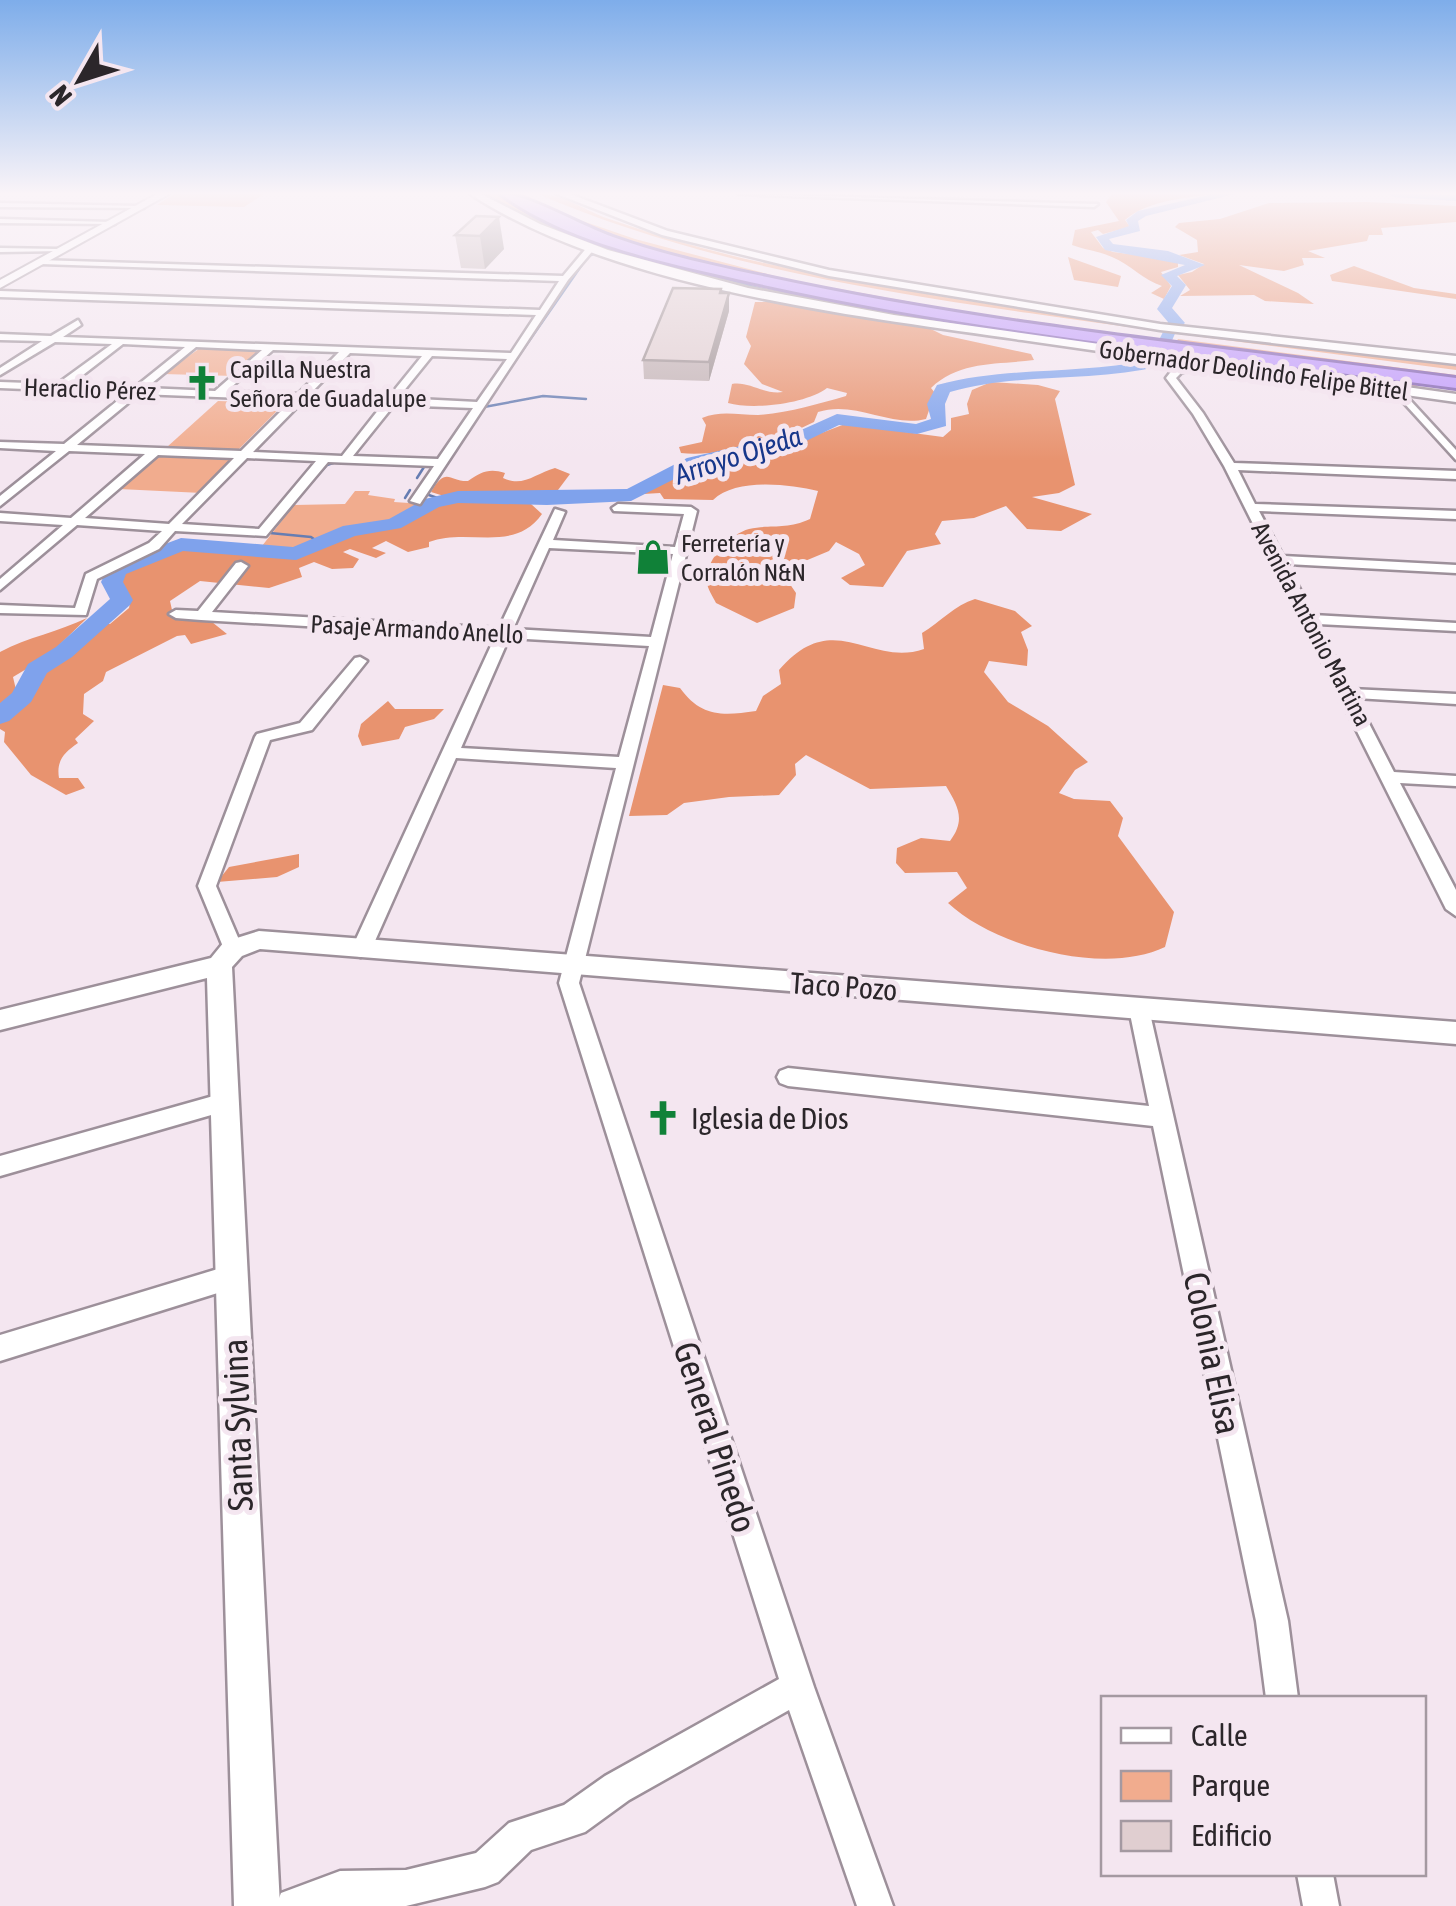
<svg xmlns="http://www.w3.org/2000/svg" width="1456" height="1906" font-family="'Asap Condensed',sans-serif">
<style>
.green{fill:#f1ac8e}
.forest{fill:#e8936f}
.lines{fill:none;stroke-linecap:round;stroke-linejoin:round}
.stream{stroke:#667db2;stroke-width:2.5}
.river{fill:#7fa2ec;fill-rule:evenodd}
.minor-casing{stroke:#9d909a;stroke-width:5}
.tertiary-casing{stroke:#9d909a;stroke-width:5}
.secondary-casing{stroke:#9d909a;stroke-width:4}
.trunk-casing{stroke:#8060b1;stroke-width:6}
.minor{fill:#fff;fill-rule:evenodd}
.tertiary{fill:#fff;fill-rule:evenodd}
.secondary{fill:#fff;fill-rule:evenodd}
.trunk{fill:#be98fb;fill-rule:evenodd}
.wall{fill:#c1b1b3}
.shaded-wall{fill:#9d9092}
.building{fill:#e0ced0;stroke:#9d9092;stroke-width:2.5}
.labels{text-anchor:middle;dominant-baseline:central;stroke-width:10;stroke-linejoin:round;paint-order:stroke}
.far-poi-label{font-size:25px;fill:#2b262a;stroke:#f4e6f0;text-anchor:start}
.far-street-label{font-size:25px;fill:#2b262a;stroke:#f4e6f0}
.far-water-label{font-size:28px;font-style:italic;fill:#17378b;stroke:#f4e6f0}
.street-label{font-size:30px;fill:#2b262a;stroke:#f4e6f0}
.poi-label{font-size:30px;fill:#2b262a;stroke:#f4e6f0;text-anchor:start}
.near-street-label{font-size:35px;fill:#2b262a;stroke:#f4e6f0}
</style>
<rect width="100%" height="100%" fill="#f4e6f0"/>
<g class="green">
<path d="M174,194H264L244,207L157,205Z"/>
<path d="M483,194H499L563,225L757,282L1411,382L1418,386L1410,389C1279,371 1149,352 1018,334C839,308 643,284 483,194Z"/>
<path d="M511,194H523L571,217L635,239L790,280L955,310L1176,342L1178,339L1456,375V379C1223,348 985,330 756,276C673,256 586,236 511,194Z"/>
<path d="M538,194C563,194 586,211 609,219C669,240 731,257 793,269C1012,314 1234,338 1456,363V370C1313,351 1171,334 1029,313C861,289 695,261 538,194Z"/>
<path d="M203,346L265,350L235,376L163,374Z"/>
<path d="M218,401L285,403L238,450L167,447Z"/>
<path d="M162,454L233,457L236,459L202,493L119,489L155,457Z"/>
<path d="M355,491H370L368,495L395,499L394,502L424,504L409,514L386,523L347,529L295,552L262,546L294,505L345,504Z"/>
</g>
<g class="forest">
<path d="M1112,194H1222C1194,196 1147,200 1125,220L1130,227L1103,234L1098,230L1091,232L1103,248L1113,252L1178,260V267L1161,272L1171,286L1164,299L1151,293L1162,286C1143,280 1131,265 1112,257C1099,251 1085,250 1072,245L1075,230L1119,221L1106,202Z"/>
<path d="M1367,202L1456,206V222L1381,228L1383,235H1369L1367,241L1308,251L1325,258H1302L1304,265L1284,271L1239,265L1298,293L1314,304L1265,301L1254,295L1180,296L1190,290L1178,275L1192,272L1204,264L1179,255L1198,252L1197,240L1175,227L1179,223L1220,219L1269,203Z"/>
<path d="M1068,257L1121,276L1118,287L1074,280Z"/>
<path d="M1354,266L1414,288L1456,294V299L1332,281L1330,275Z"/>
<path d="M755,302H787L931,329L943,335L1031,354L1034,360C998,365 960,360 931,388L935,393L926,419C891,428 855,400 818,412L814,422C781,439 717,458 681,453L679,447L702,442L706,425L702,418C721,410 738,415 758,415C788,413 818,404 846,396L847,393L827,388C806,404 753,410 728,403L732,384C749,381 764,395 783,392L762,384L744,364L751,346L746,337Z"/>
<path d="M991,382L1038,385L1060,391L1055,399L1075,485L1059,493L1032,497L1092,514L1061,531L1027,529L1006,506L974,518L942,521L935,534L941,544L907,551L883,587L850,585L841,578L865,565L859,554L836,542L829,551L781,571L796,593L794,608L757,623L716,603C713,597 707,588 707,582C704,561 730,534 749,529C772,524 786,530 810,519L818,491C788,484 736,478 713,500L664,499L660,493L643,494L704,463L769,453L845,424L943,437L951,430V418L969,414L967,404L972,390Z"/>
<path d="M555,468L570,474L558,490L444,496L431,492C446,465 450,482 468,481C481,472 489,468 505,473L503,478C523,488 536,473 555,468Z"/>
<path d="M463,501L531,504L542,514C514,554 467,527 429,542V547L408,552L386,541L372,548L386,553L376,558L350,549L343,552L359,559L353,568L332,569L314,562L299,568L302,577L269,588L200,581L170,601L174,619L212,622L227,634L191,644L185,635L177,636L106,672L103,681L84,694L83,714L94,721L75,739L78,743C65,752 56,760 59,778H78L85,788L66,795L31,775L4,742L5,732L0,729V721L28,702L41,671L98,623L110,624L129,608L131,598L117,579L123,572L179,546L300,555L342,535L416,519L441,503Z"/>
<path d="M975,599L1015,611L1032,626L1021,632L1028,650L1027,666L989,661L984,672L1008,702L1048,726L1088,762L1075,770L1059,793L1074,799L1110,801L1123,818L1118,836L1174,912L1165,947C1105,976 995,947 948,903L967,888L957,872L905,873L896,863L897,848L921,838L950,841C966,820 958,806 946,786L870,789L806,755L795,764L796,775L779,795L729,797L684,803L667,815L629,816L663,685L680,688C701,717 722,716 756,711L763,696L781,684L779,670C834,606 870,668 924,649L922,633C940,622 955,605 975,599Z"/>
<path d="M87,618L48,656L13,677L17,694L0,704V652C28,637 58,632 87,618Z"/>
<path d="M388,701L395,709H444L434,719L405,727L399,739L362,746L358,736L361,724Z"/>
<path d="M299,854V867L277,877L217,882L229,867Z"/>
</g>
<g class="lines">
<g class="stream">
<path d="M611,250L766,290L990,329"/>
<path d="M1135,349L1158,352"/>
<path d="M504,377L588,256L599,252"/>
<path d="M484,407L543,396L586,399"/>
<path d="M417,465L424,467L417,478"/>
<path d="M311,483L327,465L339,461"/>
<path d="M428,490L426,494L443,500"/>
<path d="M405,498L410,490"/>
<path d="M409,501L430,504"/>
<path d="M293,505L270,533L311,537L321,544"/>
</g>
<g class="river">
<path d="M1213,194H1235L1146,216L1138,221L1140,231L1109,239L1113,244L1168,251L1205,265L1177,276L1186,285L1172,308L1185,323L1177,329L1161,366C1091,383 1019,372 950,392L945,404L946,426L917,434L839,425L802,443L700,466L631,501L547,505L458,503L439,507L401,528L355,536L296,560L183,551L126,574L123,582L133,600L130,605L72,657L47,673L31,702L9,721L0,724V703L12,693L28,664L56,647L110,599L101,582L109,565L181,538L293,547L343,526L389,519L425,499L458,491L627,489L687,458L790,435L837,414L916,424L931,419L927,404L937,385C1007,366 1078,375 1149,360L1168,322L1157,309L1172,286L1161,275L1185,265L1105,250L1096,237L1129,226L1126,220L1138,211Z"/>
<path d="M1388,194L1456,195V201L1393,197Z"/>
</g>
<defs>
<g id="minor">
<path d="M0,203L140,206L144,208L0,207Z"/>
<path d="M0,219L111,222L115,224L0,223Z"/>
<path d="M589,245L596,247L568,280L420,504L410,501L434,466L328,462L266,536L175,531L159,549L97,579L86,615L0,613V605L75,608L86,574L149,543L162,531L77,525L0,590V579L63,525L0,521V513L71,518L145,454L69,451L0,506V496L56,451L0,448V442L64,444L127,393L0,388V382L57,384L112,344L55,342L0,375V368L42,341L0,340V334L51,336L78,320L81,325L63,337L511,353L536,315L0,297V291L540,310L559,281L41,264L38,260L563,276ZM123,344L185,347L134,388L70,385ZM196,347L262,350L215,391L146,388ZM273,350L339,352L298,394L227,391ZM350,353L422,356L388,398L309,395ZM432,356L507,359L477,402L398,398ZM139,394L292,400L241,451L77,445ZM303,401L383,404L342,456L253,452ZM394,405L473,408L438,459L353,456ZM158,455L234,458L169,524L85,518ZM247,458L316,461L259,529L182,524Z"/>
<path d="M0,248L58,249L62,251L0,252Z"/>
<path d="M1201,359L1204,364L1181,373L1176,378L1203,413L1234,463L1456,471V479L1238,470L1255,504L1456,511V519L1259,511L1283,556L1456,565V573L1287,564L1313,615L1456,623V631L1318,624L1351,689L1456,694V704L1356,698L1394,772L1456,776V786L1400,783L1456,890V916L1446,909L1224,466L1193,414L1166,378L1173,369Z"/>
<path d="M1398,387L1456,450V460L1394,392Z"/>
<path d="M618,504L691,507L697,511L579,983L814,1687L893,1906H857L789,1710L629,1800L585,1832L531,1850L498,1882L485,1887L406,1906H276L281,1893L340,1871L406,1870L476,1853L509,1823L564,1805L605,1776L779,1679L559,983L616,768L456,758L371,950L361,957L354,955L351,950L495,637L201,620L176,618L169,614L176,610L198,611L236,563L241,562L248,566L212,612L499,628L555,509L565,512L553,540L675,547L684,514L614,511L612,508ZM549,548L673,554L651,637L513,629ZM509,638L649,646L619,757L461,748Z"/>
<path d="M360,657L367,661L312,730L270,740L216,886L243,949L233,956L226,954L198,886L255,737L257,734L300,723L355,658Z"/>
<path d="M1139,1001L1146,1003L1149,1009L1288,1621L1298,1698H1266L1256,1621L1153,1126L788,1086L780,1083L777,1077L780,1071L788,1068L1149,1106L1129,1009L1132,1003Z"/>
<path d="M224,1093L232,1095L235,1102L232,1109L0,1176V1156Z"/>
<path d="M231,1265L240,1268L244,1277L240,1286L0,1361V1335Z"/>
<path d="M1297,1874H1333L1339,1906H1303Z"/>
</g>
<g id="tertiary">
<path d="M470,194H481L540,224L608,250L748,288L894,315L1456,394V402C1311,382 1167,361 1022,340C854,316 613,288 470,194Z"/>
<path d="M557,194H570L668,231L829,270L1160,324L1456,356V364L1160,330L829,276L662,235Z"/>
<path d="M738,194L1098,204L1094,207Z"/>
<path d="M259,931L1456,1022V1044L260,949L242,956L232,967L280,1906H234L207,978L0,1030V1010L211,958L224,942Z"/>
</g>
<path id="secondary" d="M157,194H169L0,288V280Z"/>
<path id="trunk" d="M501,194C528,194 583,227 613,237C663,255 715,266 767,277C994,326 1226,348 1456,378V388C1220,356 983,334 750,282C671,264 566,243 501,194Z"/>
</defs>
<use href="#minor" class="minor-casing"/>
<use href="#tertiary" class="tertiary-casing"/>
<use href="#secondary" class="secondary-casing"/>
<use href="#trunk" class="trunk-casing"/>
<use href="#minor" class="minor"/>
<use href="#tertiary" class="tertiary"/>
<use href="#secondary" class="secondary"/>
<use href="#trunk" class="trunk"/>
</g>
<g class="wall">
<path d="M476,216L504,249L485,269L461,268L455,235Z"/>
<path d="M721,289V293L729,311L709,381L644,379L643,360Z"/>
</g>
<g class="shaded-wall">
<path d="M499,217L504,249L485,269L480,236Z"/>
<path d="M729,293V311L709,381V362Z"/>
</g>
<g class="building">
<path d="M476,216L499,217L480,236L455,235Z"/>
<path d="M673,288L721,289L720,293H729L709,362L643,360Z"/>
</g>
<linearGradient id="sky" x2="0" y2="1"><stop stop-color="#7eadea"/><stop offset="0.42" stop-color="#faf4f8"/><stop offset="1" stop-color="#faf4f8" stop-opacity="0"/></linearGradient>
<rect width="1456" height="461" fill="url(#sky)"/>
<defs>
<symbol id="church-bare" viewBox="-9 -9 18 18"><path d="M-1.2-6h2.4v3.5h3.3v2.4h-3.3V6h-2.4V-.1h-3.3v-2.4h3.3Z" fill="#108138" stroke="#f4e6f0" stroke-width="2.5" paint-order="stroke"/></symbol>
<symbol id="shop-bare" viewBox="-9 -9 18 18"><path d="M-5-2.5h2.3a2.7 3.5 0 0 1 5.4 0H5L5.5 6h-11ZM-1.5-2.5h3a1.5 2.3 0 0 0-3 0Z" fill="#108138" stroke="#f4e6f0" stroke-width="2.5" paint-order="stroke"/></symbol>
</defs>
<g fill-rule="evenodd">
<use href="#church-bare" x="177" y="358" width="50" height="50"/>
<use href="#shop-bare" x="628" y="532" width="50" height="50"/>
<use href="#church-bare" x="638" y="1093" width="50" height="50"/>
</g>
<g class="labels">
<g class="far-poi-label">
<text x="230" y="369">Capilla Nuestra<tspan x="230" dy="29">Señora de Guadalupe</tspan></text>
<text x="681" y="543">Ferretería y<tspan x="681" dy="29">Corralón N&amp;N</tspan></text>
</g>
<g class="far-street-label">
<text transform="translate(1254 370) rotate(8)">Gobernador Deolindo Felipe Bittel</text>
<text transform="translate(90 389) rotate(2)">Heraclio Pérez</text>
<text transform="translate(1312 624) rotate(62)">Avenida Antonio Martina</text>
<text transform="translate(417 629) rotate(3)">Pasaje Armando Anello</text>
</g>
<g class="far-water-label">
<text transform="translate(738 455) rotate(-18)">Arroyo Ojeda</text>
</g>
<g class="street-label">
<text transform="translate(844 986) rotate(4)">Taco Pozo</text>
</g>
<g class="poi-label">
<text x="691" y="1118">Iglesia de Dios</text>
</g>
<g class="near-street-label">
<text transform="translate(1213 1353) rotate(78)">Colonia Elisa</text>
<text transform="translate(237 1425) rotate(-92)">Santa Sylvina</text>
<text transform="translate(716 1437) rotate(72)">General Pinedo</text>
</g>
</g>
<rect x="1101" y="1696" width="325" height="180" fill="#f4e6f0" stroke="#a499a1" stroke-width="2.5"/>
<rect x="1121" y="1728" width="50" height="15" fill="#ffffff" stroke="#a499a1" stroke-width="2.5"/>
<text x="1191" y="1746" font-size="30" fill="#2b262a">Calle</text>
<rect x="1121" y="1771" width="50" height="30" fill="#f1ac8e" stroke="#a499a1" stroke-width="2.5"/>
<text x="1191" y="1796" font-size="30" fill="#2b262a">Parque</text>
<rect x="1121" y="1821" width="50" height="30" fill="#e0ced0" stroke="#a499a1" stroke-width="2.5"/>
<text x="1191" y="1846" font-size="30" fill="#2b262a">Edificio</text>
<g transform="translate(80 80) rotate(231)" stroke="#f4e6f0" stroke-width="8" paint-order="stroke">
<path d="M0-8L18 38L0 25L-18 38Z" fill="#2b262a"/>
<text y="-15" font-size="28" font-weight="bold" text-anchor="middle" fill="#2b262a">N</text>
</g>
</svg>
